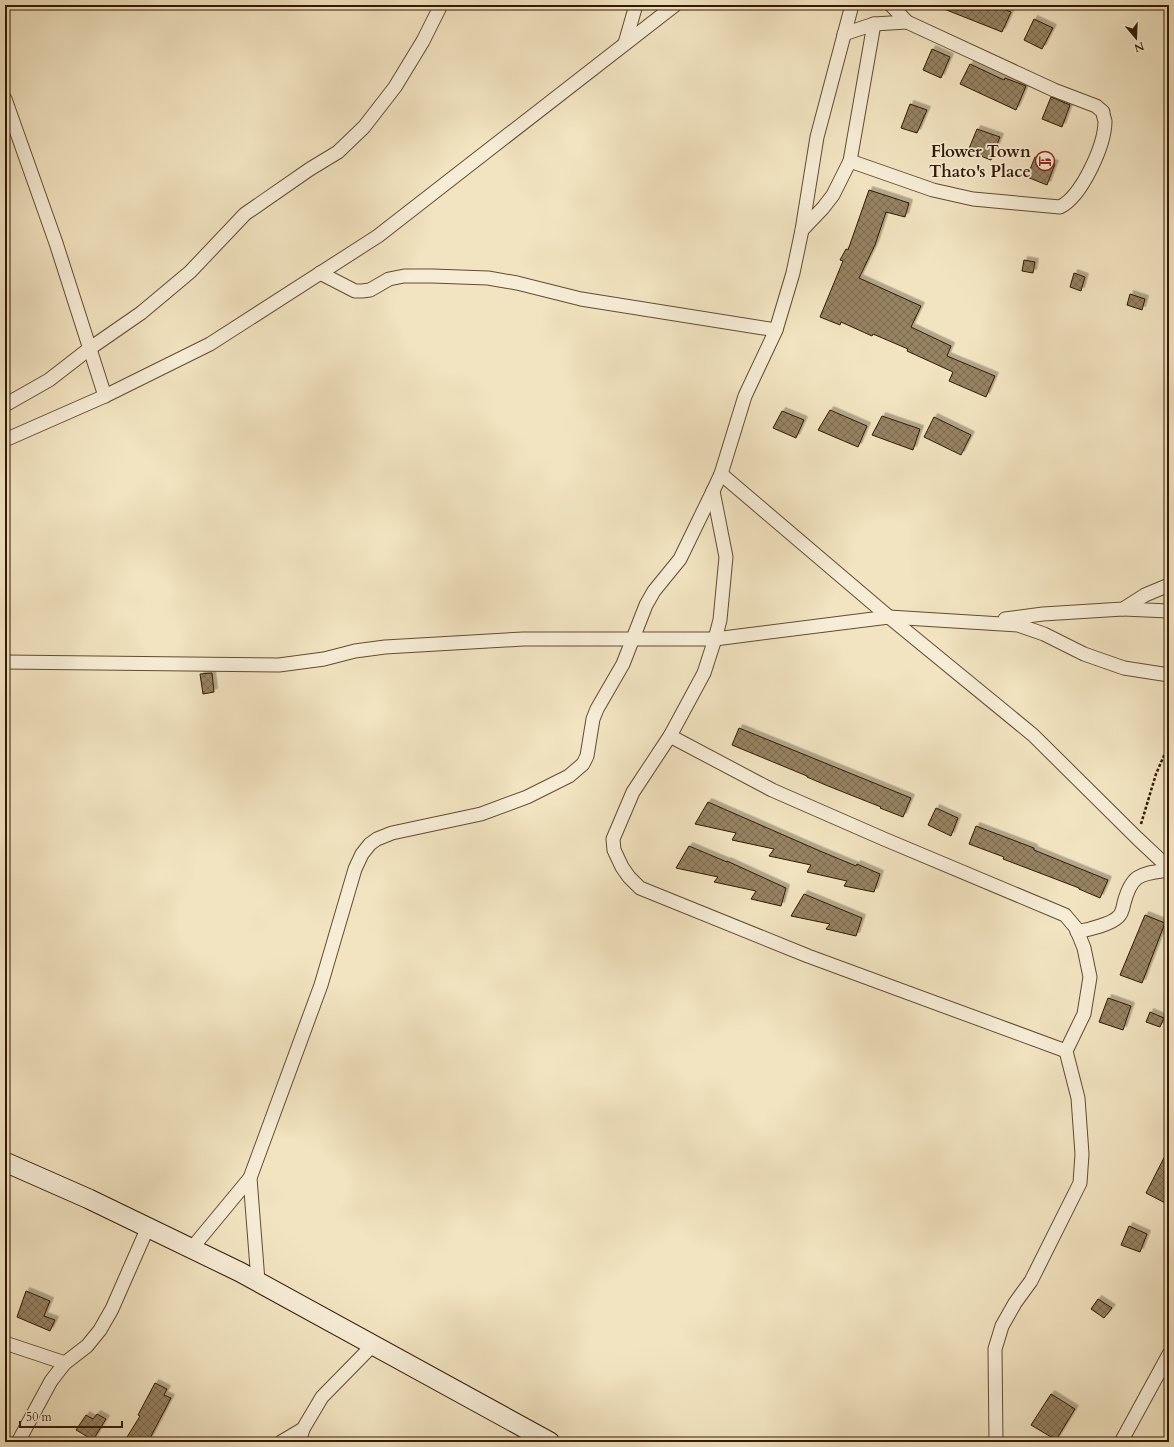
<svg xmlns="http://www.w3.org/2000/svg" width="1174" height="1447" font-family="Cardo,serif">
<style>
.building{fill:url(#building-cross-hatch);stroke:#321900;filter:url(#shadow)}
.lines{fill:none;stroke-linecap:round;stroke-linejoin:round}
.street-casing{stroke:#624c30;stroke-width:15}
.secondary-casing{stroke:#321900;stroke-width:21}
.path{stroke:#321900;stroke-width:2.5;stroke-dasharray:3 2;stroke-linecap:butt}
.street{stroke:#f7edd7;stroke-width:13}
.secondary{stroke:#f7edd7;stroke-width:19}
.labels{text-anchor:middle;dominant-baseline:central;stroke-width:3.5;stroke-linejoin:round;paint-order:stroke}
.poi-label{font-size:17px;font-weight:bold;fill:#321900;stroke:#f7edd7;text-anchor:end}
</style>
<defs>
<pattern id="building-cross-hatch" width="8" height="8" patternUnits="userSpaceOnUse"><rect width="8" height="8" fill="#968364"/><path d="M0 0l8 8M0 8l8-8" fill="none" stroke="#7b6a50"/></pattern>
<filter id="shadow"><feDropShadow dx="3.5" dy="-3.5" stdDeviation="0" flood-color="#0004"/></filter>
</defs>
<rect width="100%" height="100%" fill="#f2e4c1"/>
<filter id="stains"><feTurbulence type="fractalNoise" baseFrequency=".005" numOctaves="4"/><feColorMatrix values="0 0 0 0 .2 0 0 0 0 .09 0 0 0 0 .02 0 0 0 .5 -.17"/></filter>
<radialGradient id="worn" r=".72"><stop offset=".6" stop-color="#630" stop-opacity="0"/><stop offset="1" stop-color="#630" stop-opacity=".3"/></radialGradient>
<g class="building">
<path d="M934,5H993L1011,12L1002,32Z"/>
<path d="M1034,19L1053,28L1042,49L1024,40Z"/>
<path d="M932,49L950,57L941,78L923,70Z"/>
<path d="M970,64L1004,80L1005,78L1026,86L1016,110L960,84Z"/>
<path d="M1051,97L1070,105L1062,127L1042,119Z"/>
<path d="M910,104L927,110L917,133L901,128Z"/>
<path d="M977,129L1000,137L991,160L968,151Z"/>
<path d="M1035,157L1055,164L1047,185L1027,177Z"/>
<path d="M869,190L909,203L905,217L886,212L875,245L859,278L921,306L911,327L951,346L947,356L995,376L986,397L949,381L953,372L907,351L908,349L873,334L872,336L841,322L840,325L820,317L843,261L840,260L846,249L848,250Z"/>
<path d="M1024,260L1035,262L1033,273L1022,271Z"/>
<path d="M1074,273L1085,277L1081,291L1070,287Z"/>
<path d="M1130,294L1145,299L1142,310L1127,305Z"/>
<path d="M830,410L867,426L858,447L818,430Z"/>
<path d="M782,411L804,420L796,438L773,428Z"/>
<path d="M882,416L920,429L913,450L872,435Z"/>
<path d="M934,417L971,435L961,455L924,437Z"/>
<path d="M212,673L214,692L203,694L200,674Z"/>
<path d="M739,728L911,798L903,817L880,808L881,807L828,786L807,777V776L732,745Z"/>
<path d="M708,802L820,851L856,866L857,864L880,874L874,892L844,886L847,881L807,872L811,865L769,856L774,849L732,840L736,833L695,824Z"/>
<path d="M936,808L958,818L951,836L928,825Z"/>
<path d="M976,826L1034,848V850L1108,880L1100,898L1079,889V888L1003,859L1004,857L969,844Z"/>
<path d="M689,846L727,862V861L786,888L781,906L751,899L756,891L714,882L718,877L676,868Z"/>
<path d="M804,894L862,918L856,936L826,929L830,924L791,916Z"/>
<path d="M1145,915L1165,923L1142,983L1120,975Z"/>
<path d="M1108,998L1131,1006L1123,1030L1099,1022Z"/>
<path d="M1150,1012L1164,1018L1160,1027L1146,1022Z"/>
<path d="M1169,1148V1205L1146,1193Z"/>
<path d="M1129,1226L1147,1234L1140,1252L1121,1245Z"/>
<path d="M26,1291L50,1301L44,1316L55,1320L50,1331L17,1317Z"/>
<path d="M1098,1299L1112,1308L1104,1318L1091,1309Z"/>
<path d="M155,1383L167,1389L164,1395L171,1398L148,1442H124L140,1416L138,1415Z"/>
<path d="M1051,1394L1075,1409L1056,1440L1031,1425Z"/>
<path d="M97,1414L106,1419L93,1440L76,1430L86,1415L93,1419Z"/>
</g>
<g class="lines">
<defs>
<g id="street">
<path d="M844,34L874,24L907,22"/>
<path d="M625,43L636,5"/>
<path d="M5,99L56,243L105,396"/>
<path d="M850,161L933,190L973,199L1060,207C1082,196 1105,145 1105,121C1104,118 1103,115 1103,112L1096,106L1054,90L907,22L891,5"/>
<path d="M802,230L823,208L833,195L850,161L874,24"/>
<path d="M320,273L355,291H362L370,290L389,279L404,276H432L488,278L517,283L581,299L776,330"/>
<path d="M5,405L49,380L89,349L141,313L190,272L245,214L310,169L338,152L364,127L395,87L423,41L441,5"/>
<path d="M5,440L105,396L210,344L378,236L675,5"/>
<path d="M721,474L889,617L1033,735L1137,838L1169,868"/>
<path d="M713,491L726,557L720,620L715,639L704,673L670,736L633,792L613,839L614,850L622,867L629,877L640,888L808,956L1066,1051"/>
<path d="M1123,609L1169,611"/>
<path d="M1005,619L1043,614L1123,609L1145,595L1169,585"/>
<path d="M5,662L279,665L324,659L355,651L385,647L523,639H715L889,617L1018,625L1044,634L1084,654L1124,668L1169,675"/>
<path d="M670,736L772,790L884,839L1065,915L1076,928L1084,948L1090,977L1084,1014L1066,1051L1078,1098L1082,1154L1080,1183L1031,1281L1015,1303L1002,1326L995,1349L996,1442"/>
<path d="M1077,932C1089,929 1110,925 1118,917C1122,914 1123,908 1124,903C1132,873 1141,874 1169,870"/>
<path d="M192,1248L250,1178"/>
<path d="M258,1281L250,1178L321,985L355,869L362,854L370,844L377,839L392,833L481,814L527,797L569,776L583,764L587,756L593,719L597,709L623,664L646,605L654,591L680,559L713,491L721,474L745,396L776,330L793,273L802,230L817,137L852,5"/>
<path d="M5,1343L65,1363"/>
<path d="M18,1442L51,1381L65,1363L87,1346L100,1330L112,1309L148,1227"/>
<path d="M281,1442L303,1429"/>
<path d="M299,1442L303,1429L322,1397L373,1345"/>
<path d="M1121,1442L1169,1354"/>
</g>
<path id="secondary" d="M5,1162L89,1199L240,1272L550,1442"/>
</defs>
<use href="#street" class="street-casing"/>
<use href="#secondary" class="secondary-casing"/>
<path class="path" d="M1141,824L1156,774L1169,744"/>
<use href="#street" class="street"/>
<use href="#secondary" class="secondary"/>
</g>
<defs>
<symbol id="hotel-ring" viewBox="-11 -11 22 22"><circle r="9.5" fill="#f7edd7" stroke="#8f2418" stroke-width="1.5"/><path d="M-6-4.5h1.5V1H6V5H4.5V3h-9V5H-6ZM-4 0a1.8 1.8 0 1 1 3.6 0ZM.5 0V-2.5h3Q6-2.5 6 0Z" fill="#8f2418"/></symbol>
</defs>
<g fill-rule="evenodd">
<use href="#hotel-ring" x="1034" y="150" width="22" height="22"/>
</g>
<g class="labels">
<g class="poi-label">
<text x="1031" y="151">Flower Town<tspan x="1031" dy="20">Thato's Place</tspan></text>
</g>
</g>
<rect width="1174" height="1447" fill="none" stroke="#f2e4c1" stroke-width="20"/>
<rect x="6" y="6" width="1162" height="1435" fill="none" stroke="#321900" stroke-width="2"/>
<rect x="10" y="10" width="1154" height="1427" fill="none" stroke="#321900"/>
<g transform="translate(1136 38) rotate(161)" stroke="#f7edd7" stroke-width="3" paint-order="stroke">
<path d="M0-3L7 15L0 10L-7 15Z" fill="#321900"/>
<text y="-6" font-size="11" font-weight="bold" text-anchor="middle" fill="#321900">N</text>
</g>
<path d="M20 1421v6h102v-6" fill="none" stroke="#321900" stroke-width="2"/>
<text x="26" y="1421" font-size="12" fill="#321900" stroke="#f7edd7" stroke-width="3" paint-order="stroke">50 m</text>
<rect width="100%" height="100%" filter="url(#stains)"/>
<rect width="100%" height="100%" fill="url(#worn)"/>
</svg>
